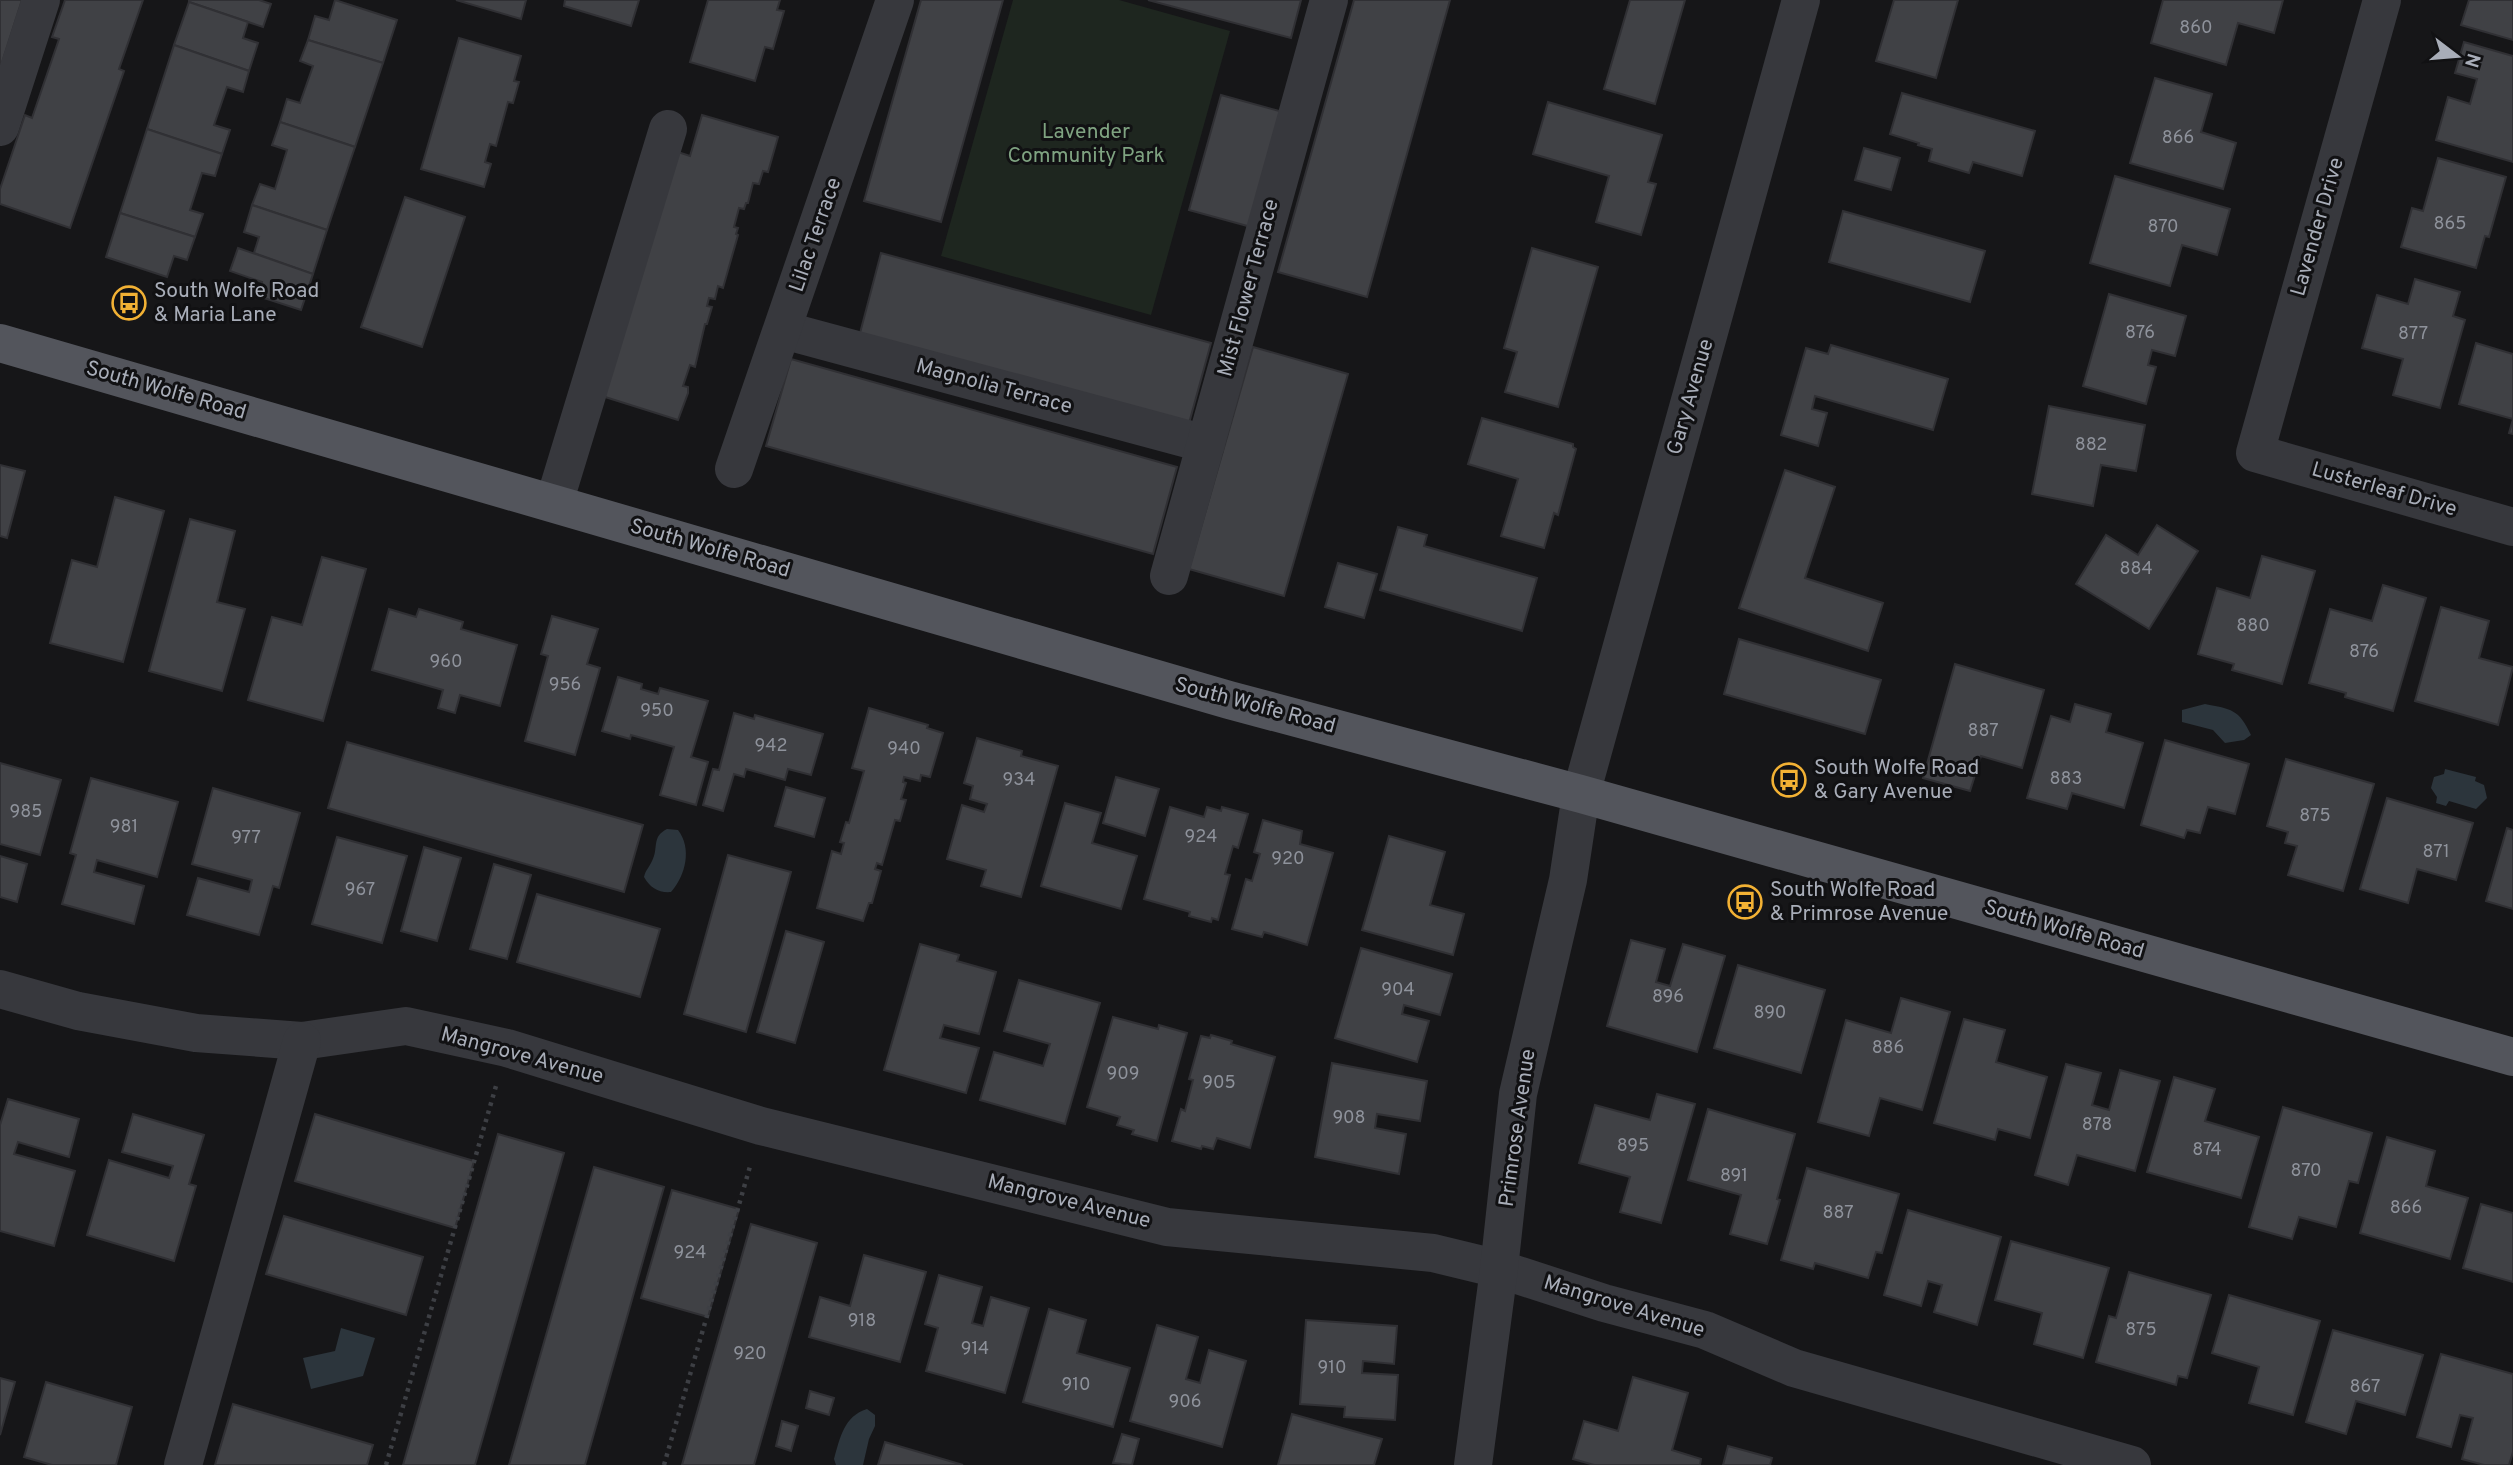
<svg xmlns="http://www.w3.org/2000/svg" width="2513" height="1465" font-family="Overpass,sans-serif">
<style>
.green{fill:#1e261f}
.water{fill:#2c353c}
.building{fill:#404145;stroke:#303034;stroke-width:2}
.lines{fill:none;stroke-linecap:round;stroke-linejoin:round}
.path{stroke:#3d3f44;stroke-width:4.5;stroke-dasharray:3.5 5;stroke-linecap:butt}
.minor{stroke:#37383d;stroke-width:38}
.major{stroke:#53555c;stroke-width:38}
.labels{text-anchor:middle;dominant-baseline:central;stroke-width:6;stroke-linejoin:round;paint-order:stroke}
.number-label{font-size:18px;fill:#8e929b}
.park-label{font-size:21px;fill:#7fa381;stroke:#111113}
.street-label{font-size:21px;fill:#a8adb8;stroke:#111113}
.poi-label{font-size:21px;fill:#a8adb8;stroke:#111113;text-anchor:start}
</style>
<rect width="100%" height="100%" fill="#161618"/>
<path class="green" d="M1013,0H1119L1230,31L1151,315L941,256Z"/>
<g class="water">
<path d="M2205,704C2231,709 2239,709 2251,735L2244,740L2225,743L2213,730L2182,722V710Z"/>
<path d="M2445,769L2476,777L2475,781L2484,785L2487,798L2476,809L2449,801L2446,806L2436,803L2437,797L2431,788L2434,777L2444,774Z"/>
<path d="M667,829L678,830C692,848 686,875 671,892C659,893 650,888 644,877C646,869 649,868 652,861C659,848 651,837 667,829Z"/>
<path d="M341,1328L375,1338L363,1376L311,1389L303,1358L335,1351Z"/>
<path d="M867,1409L875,1415V1426L869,1439L863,1465H836L834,1459C840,1438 844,1416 867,1409Z"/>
</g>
<g class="building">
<path d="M0,0H22L0,69Z"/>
<path d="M65,0H143L119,69L124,71L70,228L0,204V189L25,115L32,118L59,39L52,37Z"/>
<path d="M189,0H259L271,4L263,27L189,2Z"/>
<path d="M335,0L397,20L383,63L308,40L315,16L329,20Z"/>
<path d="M456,0H526L521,19Z"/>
<path d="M565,0H639L631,26L564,6Z"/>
<path d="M708,0H780L777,10L784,11L773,49L765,47L755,81L690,62Z"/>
<path d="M921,0H1003L941,222L864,201Z"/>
<path d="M1148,0H1301L1291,38Z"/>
<path d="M1354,0H1450L1367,297L1278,272Z"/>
<path d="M1630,0H1685L1655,104L1604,89Z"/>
<path d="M1894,0H1958L1936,78L1876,61Z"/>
<path d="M2163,0H2283L2274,33L2238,23L2226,65L2151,43Z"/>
<path d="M2469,0H2513V40L2461,25Z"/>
<path d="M189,2L248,22L243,38L258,43L249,71L174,45Z"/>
<path d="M459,38L521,56L514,81L519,82L513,103L508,102L496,146L490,144L485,162L491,164L484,187L421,169Z"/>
<path d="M308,40L383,63L355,147L280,122L287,99L300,103L313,66L300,61Z"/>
<path d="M2464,42L2513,56V162L2436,140L2448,97L2470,104L2477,79L2455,73Z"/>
<path d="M174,45L249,71L243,92L227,87L214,125L230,130L222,154L147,129Z"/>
<path d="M2155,78L2212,94L2201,132L2236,143L2223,189L2130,163Z"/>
<path d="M1902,93L2035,131L2022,176L1973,162L1969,173L1929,161L1932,149L1918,145L1919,143L1890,134Z"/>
<path d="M1221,95L1283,112L1251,227L1189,210Z"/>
<path d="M1548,102L1662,135L1648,182L1656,184L1641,235L1596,222L1609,176L1533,154Z"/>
<path d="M702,115L778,137L768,172L763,171L759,184L753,183L748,203H746L744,209L739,208L734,227L738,228L736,234L738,235L723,288L718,286L715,299L709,298L707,306L712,307L707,324H705L695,367L690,365L683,386L688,387V393L678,420L602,396L678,152L690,156Z"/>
<path d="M280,122L355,147L327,230L252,205L260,184L275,189L287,150L272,145Z"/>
<path d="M147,129L222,154L215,176L202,173L190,210L203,214L195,237L120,213Z"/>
<path d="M1864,148L1900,158L1891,190L1855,180Z"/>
<path d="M2438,158L2506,177L2489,237L2485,236L2476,268L2401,247L2412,208L2423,211Z"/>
<path d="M2115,176L2230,209L2217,255L2182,245L2170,286L2090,263Z"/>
<path d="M405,197L465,217L422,347L361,327Z"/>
<path d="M252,205L327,230L313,274L254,253L259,237L244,232Z"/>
<path d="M1843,211L1985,251L1970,302L1829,262Z"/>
<path d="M120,213L195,237L187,260L174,256L167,277L106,257Z"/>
<path d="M238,248L313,274L301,310L258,296L262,282L230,271Z"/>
<path d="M1532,248L1598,267L1558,407L1505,392L1517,352L1504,348Z"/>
<path d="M881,253L1211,343L1188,427L859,337Z"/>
<path d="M2415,279L2460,292L2453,316L2465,320L2440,408L2393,395L2403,359L2362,348L2377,295L2408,304Z"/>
<path d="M2109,294L2186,316L2175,356L2152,350L2148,365L2156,367L2146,404L2083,386Z"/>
<path d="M2476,343L2513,354V434L2509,433L2513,419L2459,404Z"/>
<path d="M1831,345L1948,379L1933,430L1815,396L1812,409L1827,413L1818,446L1781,435L1806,348L1828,354Z"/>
<path d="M1253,347L1348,374L1284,596L1189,569Z"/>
<path d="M791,359L1177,467L1153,554L766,446Z"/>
<path d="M2049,406L2145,425L2136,471L2101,465L2093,506L2032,494Z"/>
<path d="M1482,418L1573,444V447L1576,449L1558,515L1554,513L1544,548L1501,536L1518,479L1468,464Z"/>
<path d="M0,465L25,471L7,538L0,536Z"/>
<path d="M1785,470L1835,487L1805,578L1883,603L1868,651L1739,608Z"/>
<path d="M115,497L164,511L123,662L50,643L72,560L97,567Z"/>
<path d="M190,519L235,531L217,602L245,609L222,691L149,671Z"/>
<path d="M2157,525L2198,551L2149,629L2076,584L2106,535L2138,555Z"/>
<path d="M1398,527L1427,535L1424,546L1537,578L1522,631L1380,590Z"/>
<path d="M2262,556L2315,571L2282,684L2232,670L2234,664L2198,654L2217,588L2250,598Z"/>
<path d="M322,557L366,569L323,721L248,700L272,617L302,625Z"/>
<path d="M1338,563L1377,574L1364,618L1325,607Z"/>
<path d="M2383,585L2426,598L2393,711L2345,697L2346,693L2309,683L2330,609L2372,621Z"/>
<path d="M2441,607L2489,621L2479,658L2513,667L2498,725L2415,701Z"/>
<path d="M389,609L416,617L419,609L463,622L461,629L517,645L500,706L460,695L455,713L438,708L443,690L372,670Z"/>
<path d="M552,616L598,629L587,664L600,668L575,755L525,741L548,656L541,654Z"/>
<path d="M1739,639L1881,680L1865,734L1724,694Z"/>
<path d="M1955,664L2044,690L2022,768L1981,756L1970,791L1923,778Z"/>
<path d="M618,677L642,684L641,689L658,694L660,688L708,701L691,757L708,762L696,805L660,795L674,747L631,735L630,739L602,731Z"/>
<path d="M2075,704L2111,714L2106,732L2143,743L2124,808L2072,793L2067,809L2027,798L2051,716L2070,722Z"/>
<path d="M869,708L928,725L927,728L943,733L930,777L921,775L920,781L904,777L903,782L906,783L901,799L906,800L900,821L895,820L882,865L877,863L875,869L881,871L872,903H869L863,921L817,908L832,851L841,854L844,843L840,842L846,822L849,823L864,771L852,768Z"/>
<path d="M734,713L754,719L755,715L823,734L811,775L788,769L785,780L746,769L744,777L734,774L723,811L703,805L713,769L719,770Z"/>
<path d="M977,738L1022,751L1021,756L1058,766L1021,897L981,886L986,870L947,859L962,805L984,812L987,804L970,799L973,786L964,783Z"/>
<path d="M2165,740L2249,764L2235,814L2208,807L2200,833L2187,830L2184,838L2141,825Z"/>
<path d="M347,742L643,825L624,892L328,808Z"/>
<path d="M2286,759L2374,784L2343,891L2288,875L2297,846L2285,843L2288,832L2267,826Z"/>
<path d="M0,763L61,780L40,855L0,844Z"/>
<path d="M1116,777L1159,789L1145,836L1103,823Z"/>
<path d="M91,778L178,802L157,877L97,860L94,872L144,886L134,924L62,904L76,855L70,853Z"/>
<path d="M786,787L825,798L814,837L775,826Z"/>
<path d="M213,788L300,813L279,888L273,886L259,935L187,915L198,878L249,892L252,880L192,864Z"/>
<path d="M2387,798L2473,823L2456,880L2417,869L2408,903L2360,889Z"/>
<path d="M1065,803L1101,813L1092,843L1137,856L1121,909L1041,886Z"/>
<path d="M1170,807L1204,817L1207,807L1221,811L1222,807L1248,814L1238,848L1233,846L1225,874L1230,875L1218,920L1212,918L1211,922L1189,916L1190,912L1144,899Z"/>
<path d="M1263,820L1302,831L1300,844L1333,853L1307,945L1264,932L1262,937L1232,929L1246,879L1252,881L1260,854L1254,852Z"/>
<path d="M2507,828L2513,830V909L2486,901Z"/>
<path d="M1389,836L1445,852L1430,905L1464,914L1453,955L1362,930Z"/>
<path d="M337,837L407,856L382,943L312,924Z"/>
<path d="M424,847L461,858L437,941L401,931Z"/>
<path d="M728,855L791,872L746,1032L684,1014Z"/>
<path d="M0,856L27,864L17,902L0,897Z"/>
<path d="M494,864L531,875L507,959L470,949Z"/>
<path d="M537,894L660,929L640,997L517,962Z"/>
<path d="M786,931L824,942L795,1043L757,1032Z"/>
<path d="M1631,940L1665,949L1656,982L1670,986L1683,944L1725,956L1697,1052L1607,1026Z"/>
<path d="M920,944L959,955L957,961L996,972L979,1034L944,1025L940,1038L979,1048L966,1093L884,1070Z"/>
<path d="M1361,948L1452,974L1440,1015L1404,1005L1402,1014L1429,1021L1417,1062L1335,1038Z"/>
<path d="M1738,965L1825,990L1801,1073L1714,1048Z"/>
<path d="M1019,980L1100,1003L1065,1124L980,1100L994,1052L1043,1066L1050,1044L1004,1031Z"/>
<path d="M1901,998L1950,1012L1922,1110L1880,1098L1869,1136L1818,1122L1846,1020L1891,1033Z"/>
<path d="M1113,1017L1158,1029L1159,1025L1187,1033L1157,1141L1132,1134L1134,1130L1117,1125L1120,1117L1087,1107Z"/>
<path d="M1964,1019L2005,1030L1996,1062L2047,1077L2030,1138L1998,1129L1995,1140L1934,1123Z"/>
<path d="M1211,1035L1232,1041L1231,1044L1275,1057L1250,1148L1217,1138L1213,1149L1202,1146L1201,1149L1172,1141L1181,1109L1185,1111L1193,1080L1189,1079L1201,1036L1210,1038Z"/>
<path d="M1332,1063L1427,1081L1420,1121L1377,1114L1375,1128L1406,1134L1399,1174L1315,1157Z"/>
<path d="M2066,1064L2101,1073L2092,1105L2109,1110L2120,1070L2160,1081L2135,1171L2077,1155L2068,1185L2035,1175Z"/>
<path d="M2174,1077L2215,1089L2205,1121L2259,1137L2241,1198L2147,1172Z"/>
<path d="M1657,1094L1695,1104L1661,1223L1620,1212L1630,1177L1579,1163L1595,1105L1650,1120Z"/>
<path d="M8,1099L79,1119L69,1157L18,1142L14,1154L75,1171L54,1246L0,1231V1125Z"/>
<path d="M2283,1107L2372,1133L2358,1183L2349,1181L2336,1227L2299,1217L2292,1239L2249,1227Z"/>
<path d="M1708,1109L1795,1134L1777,1199L1780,1200L1767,1244L1730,1234L1741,1195L1688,1180Z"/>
<path d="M133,1114L204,1135L189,1184L196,1186L174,1261L87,1235L109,1160L169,1178L173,1166L122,1152Z"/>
<path d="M315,1114L474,1161L455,1228L295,1181Z"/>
<path d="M498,1134L564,1153L475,1465H403Z"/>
<path d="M2387,1137L2435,1151L2426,1186L2468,1198L2450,1259L2360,1233Z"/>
<path d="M594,1167L664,1187L585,1465H509Z"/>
<path d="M1807,1168L1899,1194L1882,1253L1876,1252L1868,1278L1815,1263L1813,1269L1781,1260Z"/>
<path d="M672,1190L739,1209L708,1317L641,1298Z"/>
<path d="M2481,1204L2513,1213V1282L2463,1268Z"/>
<path d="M1908,1210L2001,1237L1977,1325L1934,1312L1942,1285L1928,1281L1921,1306L1884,1295Z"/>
<path d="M284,1216L423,1257L406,1315L266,1274Z"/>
<path d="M751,1224L817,1243L754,1465H682Z"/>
<path d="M2011,1241L2109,1268L2083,1358L2034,1344L2042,1313L1995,1300Z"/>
<path d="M864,1255L926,1272L900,1362L809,1337L820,1297L850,1306Z"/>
<path d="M2129,1272L2211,1295L2187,1378L2178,1376L2176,1385L2096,1362L2109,1316L2116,1318Z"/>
<path d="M939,1275L982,1287L972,1323L983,1326L991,1297L1029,1308L1005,1393L926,1371L938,1328L925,1324Z"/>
<path d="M2229,1295L2320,1321L2293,1415L2249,1403L2259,1367L2212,1353Z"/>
<path d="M1049,1309L1086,1320L1077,1353L1130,1368L1113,1427L1023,1402Z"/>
<path d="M1306,1320L1397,1326L1394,1364L1363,1361L1362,1373L1398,1375L1395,1420L1344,1417L1345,1407L1300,1404Z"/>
<path d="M1157,1325L1198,1337L1186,1379L1200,1383L1209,1350L1246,1361L1222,1447L1130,1421Z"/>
<path d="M2333,1330L2423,1355L2405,1415L2356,1401L2346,1434L2306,1422Z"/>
<path d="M2441,1354L2513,1374V1452L2509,1465H2484L2462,1459L2473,1418L2460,1415L2451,1447L2417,1437Z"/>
<path d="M1633,1377L1688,1393L1672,1450L1701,1459L1700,1465H1594L1573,1459L1584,1421L1618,1431Z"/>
<path d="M0,1378L15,1382L0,1435Z"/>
<path d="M46,1382L132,1407L116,1465H52L24,1457Z"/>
<path d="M810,1391L834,1398L829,1415L806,1408Z"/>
<path d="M233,1404L373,1445L367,1465H215Z"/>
<path d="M1292,1414L1382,1439L1374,1465H1278Z"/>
<path d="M782,1421L798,1426L791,1451L776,1446Z"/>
<path d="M1122,1434L1139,1439L1132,1465L1113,1463Z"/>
<path d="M885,1442L963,1465H878Z"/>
<path d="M1728,1446L1772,1458L1770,1465H1723Z"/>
</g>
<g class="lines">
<g class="path">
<path d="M386,1465L496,1086"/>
<path d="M664,1465L751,1163"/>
</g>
<g class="minor">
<path d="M2382,0L2255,453L2513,527"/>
<path d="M0,127L41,0"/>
<path d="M783,330L1206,444"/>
<path d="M734,469L895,0"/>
<path d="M554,503L668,129"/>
<path d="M1169,576L1329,0"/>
<path d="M0,989L78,1011L196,1033L302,1041L406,1026L507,1048L761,1126L1167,1227L1433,1253L1499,1269L1604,1303L1705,1330L1794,1368L2132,1465"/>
<path d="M183,1465L302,1041"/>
<path d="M1473,1465L1499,1269L1518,1094L1568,880L1581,794L1801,0"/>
</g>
<path class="major" d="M0,343L1229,700L1581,794L2513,1057"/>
</g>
<defs>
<symbol id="bus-ring" viewBox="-11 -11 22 22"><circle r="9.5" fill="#111113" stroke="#f2b134" stroke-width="1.5"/><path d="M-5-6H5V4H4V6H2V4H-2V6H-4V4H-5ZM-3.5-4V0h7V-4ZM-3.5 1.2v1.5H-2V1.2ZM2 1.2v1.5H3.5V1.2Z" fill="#f2b134"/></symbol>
</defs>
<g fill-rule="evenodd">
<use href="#bus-ring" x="110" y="284" width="38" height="38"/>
<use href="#bus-ring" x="1770" y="761" width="38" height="38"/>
<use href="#bus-ring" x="1726" y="883" width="38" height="38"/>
</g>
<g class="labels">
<g class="number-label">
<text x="2196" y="28">860</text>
<text x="2178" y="138">866</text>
<text x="2450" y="224">865</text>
<text x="2163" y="227">870</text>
<text x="2140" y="333">876</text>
<text x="2413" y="334">877</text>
<text x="2091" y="445">882</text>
<text x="2136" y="569">884</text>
<text x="2253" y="626">880</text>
<text x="2364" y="652">876</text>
<text x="446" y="662">960</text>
<text x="565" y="685">956</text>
<text x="657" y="711">950</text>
<text x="1983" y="731">887</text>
<text x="771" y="746">942</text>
<text x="904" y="749">940</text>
<text x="2066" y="779">883</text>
<text x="1019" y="780">934</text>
<text x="26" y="812">985</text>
<text x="2315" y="816">875</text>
<text x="124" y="827">981</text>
<text x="1201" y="837">924</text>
<text x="246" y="838">977</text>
<text x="2436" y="852">871</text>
<text x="1288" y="859">920</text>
<text x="360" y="890">967</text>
<text x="1398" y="990">904</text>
<text x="1668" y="997">896</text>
<text x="1770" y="1013">890</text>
<text x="1888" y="1048">886</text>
<text x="1123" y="1074">909</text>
<text x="1219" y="1083">905</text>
<text x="1349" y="1118">908</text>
<text x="2097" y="1125">878</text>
<text x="1633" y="1146">895</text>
<text x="2207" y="1150">874</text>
<text x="2306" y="1171">870</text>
<text x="1734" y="1176">891</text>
<text x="2406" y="1208">866</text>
<text x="1838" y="1213">887</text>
<text x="690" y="1253">924</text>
<text x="862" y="1321">918</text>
<text x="2141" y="1330">875</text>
<text x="975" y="1349">914</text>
<text x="750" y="1354">920</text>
<text x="1332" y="1368">910</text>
<text x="1076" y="1385">910</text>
<text x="2365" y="1387">867</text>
<text x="1185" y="1402">906</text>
</g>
<g class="park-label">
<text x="1086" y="132">Lavender<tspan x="1086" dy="24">Community Park</tspan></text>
</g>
<g class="street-label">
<text transform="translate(2318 227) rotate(-74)">Lavender Drive</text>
<text transform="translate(816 235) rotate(-71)">Lilac Terrace</text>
<text transform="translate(1249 288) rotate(-75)">Mist Flower Terrace</text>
<text transform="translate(994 387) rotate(15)">Magnolia Terrace</text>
<text transform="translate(166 391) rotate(16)">South Wolfe Road</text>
<text transform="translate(1691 397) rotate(-74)">Gary Avenue</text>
<text transform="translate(2384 490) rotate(16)">Lusterleaf Drive</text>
<text transform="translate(710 549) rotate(16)">South Wolfe Road</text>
<text transform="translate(1255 706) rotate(15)">South Wolfe Road</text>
<text transform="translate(2064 930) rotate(16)">South Wolfe Road</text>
<text transform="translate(522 1056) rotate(15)">Mangrove Avenue</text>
<text transform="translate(1518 1128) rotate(-82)">Primrose Avenue</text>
<text transform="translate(1069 1202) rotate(14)">Mangrove Avenue</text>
<text transform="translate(1624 1307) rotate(17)">Mangrove Avenue</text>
</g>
<g class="poi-label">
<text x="154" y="291">South Wolfe Road<tspan x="154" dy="24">&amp; Maria Lane</tspan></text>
<text x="1814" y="768">South Wolfe Road<tspan x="1814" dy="24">&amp; Gary Avenue</tspan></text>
<text x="1770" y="890">South Wolfe Road<tspan x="1770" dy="24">&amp; Primrose Avenue</tspan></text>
</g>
</g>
<g transform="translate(2457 56) rotate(106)" stroke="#111113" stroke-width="5" paint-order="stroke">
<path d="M0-5L12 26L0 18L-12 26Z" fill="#a8adb8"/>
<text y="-10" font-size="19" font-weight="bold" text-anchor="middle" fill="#a8adb8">N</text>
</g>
</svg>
